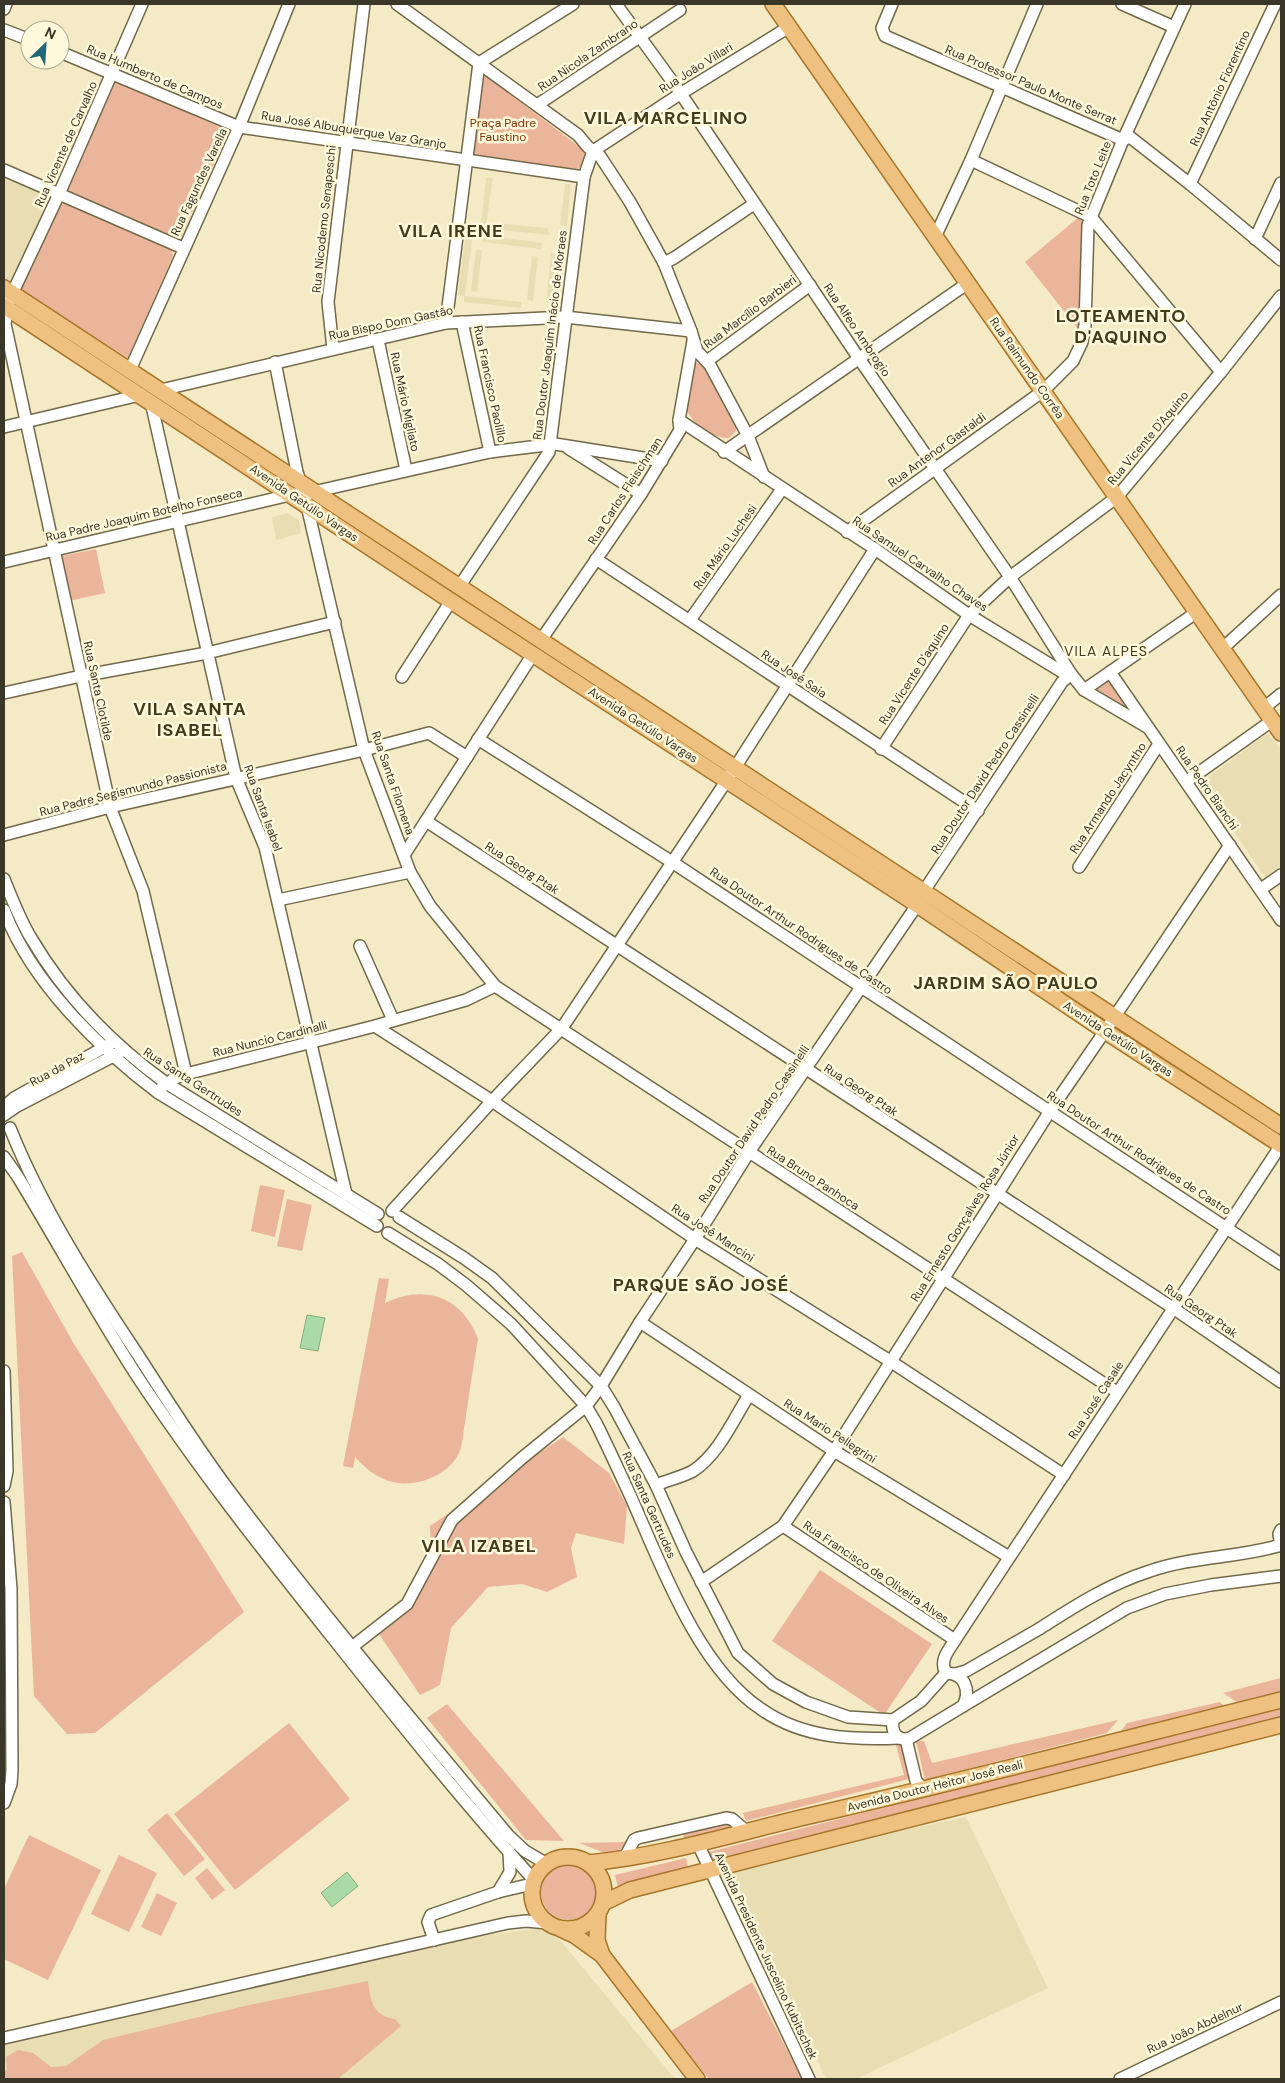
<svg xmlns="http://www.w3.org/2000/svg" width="1285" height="2083" font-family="'DM Sans',sans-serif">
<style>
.built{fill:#e9deb3}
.green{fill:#ebb59b}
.water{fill:#abdaa9;stroke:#89a982}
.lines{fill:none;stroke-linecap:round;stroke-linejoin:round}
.minor-casing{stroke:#716949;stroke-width:14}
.major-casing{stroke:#a7762b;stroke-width:18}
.minor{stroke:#fff;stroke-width:11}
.major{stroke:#eec181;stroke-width:15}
.labels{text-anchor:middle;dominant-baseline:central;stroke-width:5;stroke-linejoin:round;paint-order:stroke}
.street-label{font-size:12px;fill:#3a3628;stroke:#fff8db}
.park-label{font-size:12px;fill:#7c3406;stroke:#fff8db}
.neighbourhood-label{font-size:14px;letter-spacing:1px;fill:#433b1c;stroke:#fff8db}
.district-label{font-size:18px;font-weight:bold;letter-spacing:1px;fill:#433b1c;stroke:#fff8db}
</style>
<rect width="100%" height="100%" fill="#f4eac6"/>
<g class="built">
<path d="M4,175L48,194L49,196L14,280L9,282L4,279Z"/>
<path d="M486,178H493L486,226L481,225Z"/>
<path d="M565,184H571L567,226L560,225Z"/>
<path d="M467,223L474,224L465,296L522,302L521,308L464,302V296L458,295Z"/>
<path d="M496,223L548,228L549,235L495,229Z"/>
<path d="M483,235L542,243L541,249L482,242Z"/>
<path d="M476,250H482L477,292L471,291Z"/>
<path d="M551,253L558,254L552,303L546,302Z"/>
<path d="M532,256L538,257L533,301L527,300Z"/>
<path d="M287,513L299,520L301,533L276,540L272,517Z"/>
<path d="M1268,733L1281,750V866L1265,877L1200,783Z"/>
<path d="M966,1817L1048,1988L856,2079H826L730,1881L734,1866Z"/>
<path d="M549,1927L675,2079H4V2043L443,1941Z"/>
</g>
<g class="green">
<path d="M483,77H487L581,148L586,155C585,164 581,168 572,171L476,157L471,153Z"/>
<path d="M117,80L226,130L227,134L181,237L178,239L68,192L66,188L113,82Z"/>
<path d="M64,203L172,250L173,256L128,358L22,290V286L58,207Z"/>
<path d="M1079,217L1084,224L1079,330L1025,262Z"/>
<path d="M696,363L702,364L707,367L736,424V431L729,438C714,439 692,424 687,410L692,370Z"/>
<path d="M316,500L725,769L719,768L317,503Z"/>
<path d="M96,549L105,593L69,601L61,558L62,556Z"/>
<path d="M1109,679L1129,708V710L1096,690Z"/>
<path d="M1116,1024L1281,1133V1139L1114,1028Z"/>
<path d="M260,1185L285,1190L275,1237L251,1231Z"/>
<path d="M287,1199L312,1205L302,1251L277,1246Z"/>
<path d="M22,1252L74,1344L244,1612L95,1733L67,1734L34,1696L12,1256Z"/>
<path d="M379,1278L389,1279L385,1303C424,1284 462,1296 478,1339C473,1367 469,1395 465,1423C463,1432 463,1445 459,1453C451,1470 431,1481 412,1483C389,1486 370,1474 355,1457L353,1468L343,1466Z"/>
<path d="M563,1437L609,1473L627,1506L624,1544L576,1533L571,1548L577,1577L547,1592L522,1584L488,1587L451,1628L440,1685L420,1695L373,1625L404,1604L431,1549L430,1526Z"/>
<path d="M820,1570L932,1644L884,1715L772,1641Z"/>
<path d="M1281,1678V1691L1237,1702L1223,1693Z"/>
<path d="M1220,1702L1225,1707L1121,1731L1127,1723Z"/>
<path d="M447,1704L564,1841L526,1840L427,1718Z"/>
<path d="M1281,1707V1720L712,1863L705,1853Z"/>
<path d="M1118,1720L1107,1733L925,1780L916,1741H924L932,1763Z"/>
<path d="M289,1723L350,1799L235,1890L174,1814Z"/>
<path d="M895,1741L904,1742L909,1779L746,1821L743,1813L904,1775Z"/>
<path d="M167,1813L205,1859L184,1876L147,1830Z"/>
<path d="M730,1822L735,1827L685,1840L683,1834Z"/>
<path d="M29,1835L101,1870L48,1980L4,1959V1889Z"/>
<path d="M626,1842L615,1857L579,1843Z"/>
<path d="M119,1855L157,1873L129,1932L91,1914Z"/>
<path d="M686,1858L689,1871L618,1888L615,1875Z"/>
<circle cx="569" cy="1892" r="28"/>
<path d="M207,1868L225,1890L212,1900L195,1878Z"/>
<path d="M157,1893L177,1903L161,1936L141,1927Z"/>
<path d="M368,1981C370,2000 373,2016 395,2019L401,2026L338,2079H4V2071L7,2070L6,2057L18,2050L33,2053L51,2067L66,2066L103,2040L249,2005Z"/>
<path d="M752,1982L802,2079H709L671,2031Z"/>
</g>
<g class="water">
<path d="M307,1315L325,1318L318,1351L300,1348Z"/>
<path d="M347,1872L358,1886L332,1907L321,1893Z"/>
</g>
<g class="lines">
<defs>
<g id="minor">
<path d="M142,4L59,194L12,294L7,308L5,324L110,807L143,891L186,1074"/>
<path d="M397,4L578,135L588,147L600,156L630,202L664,263L691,331L697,351L710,365L748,436L764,477"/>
<path d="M616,4L677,88L858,357L1010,577L1071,674L1062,682L924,891"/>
<path d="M892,4L882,28L885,36L1123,140L1130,137L1190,184L1281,260"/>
<path d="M1122,4L1174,27"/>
<path d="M4,9L6,4"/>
<path d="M4,30L30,40"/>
<path d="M60,52L239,127L584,177"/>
<path d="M537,105L680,10"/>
<path d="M593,151L680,94L789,27"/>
<path d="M971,160L1091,217L1221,372"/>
<path d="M4,170L183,248"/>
<path d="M1190,184L1275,4"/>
<path d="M935,237L971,160L1037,4"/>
<path d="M1255,239L1281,183"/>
<path d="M664,263L674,258L754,204"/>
<path d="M462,322L490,452"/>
<path d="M446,323L479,63L573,4"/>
<path d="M378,340L406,470"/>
<path d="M333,349L328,302L364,4"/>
<path d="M707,361L810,285"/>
<path d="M275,362L297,472L304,493L364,750L410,872L430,906L495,986L1117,1392"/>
<path d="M130,370L239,127L289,4"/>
<path d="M161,390L446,323L565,317L691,331"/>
<path d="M151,402L236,778L265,847L346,1194"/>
<path d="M679,420L875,549L969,615L1064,673L1071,674L1084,690L1147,727"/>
<path d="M4,427L140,395"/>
<path d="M568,448L641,494"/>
<path d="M724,452L968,283"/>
<path d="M313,492L490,452L555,444L662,461"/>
<path d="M847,532L1043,391L1073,361L1082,342L1085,325L1088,225L1123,140L1185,4"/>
<path d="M596,559L978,811"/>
<path d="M4,562L294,494"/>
<path d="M459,587L549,452L584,177L593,151"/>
<path d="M690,620L782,489"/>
<path d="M541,640L641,494L680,430L679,420L693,341"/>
<path d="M1223,648L1281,595"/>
<path d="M1110,672L1281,920"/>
<path d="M402,677L451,601"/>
<path d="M1084,690L1197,612"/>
<path d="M4,693L81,676L207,653L335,622"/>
<path d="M1264,708L1281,694"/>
<path d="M478,739L672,862L1281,1264"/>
<path d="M881,749L969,615L1010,577L1117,497L1221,372L1281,296"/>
<path d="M1187,781L1273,720"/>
<path d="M426,821L1173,1308L1281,1382"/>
<path d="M4,835L110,807L364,750L429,733L467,757"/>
<path d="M404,855L533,654"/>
<path d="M1079,867L1159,744"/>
<path d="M4,879C12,899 20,920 31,938C65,996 112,1044 166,1083L378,1214"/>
<path d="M1261,889L1281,875"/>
<path d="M278,900L410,872"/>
<path d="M4,910C31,982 98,1047 157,1092L377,1226"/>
<path d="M360,946L393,1020"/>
<path d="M375,1026L492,1101L695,1239L890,1361L1064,1475"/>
<path d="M162,1087L175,1078L186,1074L375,1026L466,1000L495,986"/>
<path d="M4,1107L14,1098L110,1044"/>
<path d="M4,1115L17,1106L119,1053"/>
<path d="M10,1128C42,1208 90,1283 138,1355C167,1400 196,1446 228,1489C317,1608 413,1721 508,1835L525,1851L547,1864"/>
<path d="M4,1157L18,1177C58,1243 95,1311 137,1376C197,1467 264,1552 332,1637C397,1719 463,1802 534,1880"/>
<path d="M392,1211L492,1101L562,1028L727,780L875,549"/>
<path d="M399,1217L464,1258L492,1278L601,1386L614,1407L656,1485L686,1552L738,1653L773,1684L806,1702L848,1717L893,1720"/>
<path d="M388,1233L438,1264L466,1285L511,1324L586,1406L596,1423C608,1447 619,1471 630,1495C661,1564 697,1666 761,1709C802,1738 851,1740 899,1738"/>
<path d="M640,1322L834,1451L1009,1557"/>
<path d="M4,1371L7,1471L4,1486"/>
<path d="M656,1485C668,1480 682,1477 693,1471C719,1454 733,1420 749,1395"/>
<path d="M4,1502L11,1589L12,1770L11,1784L4,1803"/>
<path d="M783,1526L955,1640"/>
<path d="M1281,1530L1279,1534L1281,1546"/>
<path d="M701,1582L783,1526L834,1451L1050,1111L1105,1031L1230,845"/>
<path d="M352,1647L407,1604L452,1520L522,1458L586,1406L601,1386L640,1322L695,1239L749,1152L917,905"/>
<path d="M946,1673C939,1661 948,1651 955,1640L1281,1145"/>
<path d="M946,1673C965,1673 971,1691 963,1706L910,1738C897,1742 891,1732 893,1720L921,1701Z"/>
<path d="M955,1674L966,1671C990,1657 1015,1643 1039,1629C1075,1606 1109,1584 1150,1571C1192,1556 1239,1558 1281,1545"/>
<path d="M963,1706L1127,1608L1165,1594L1211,1585L1281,1576"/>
<path d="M906,1739L916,1781L924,1790"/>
<path d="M698,1844L809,2079"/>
<path d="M624,1859L634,1840L638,1838L726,1818L732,1819L746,1831"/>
<path d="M498,1892L510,1872L509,1851"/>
<path d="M434,1940L428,1922L431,1915L498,1892L532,1884"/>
<path d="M4,2038L508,1923L526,1921L548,1923"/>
<path d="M1120,2079L1281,2002"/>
</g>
<g id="major">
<path d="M773,4L1281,733"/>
<path d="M4,288L1281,1126"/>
<path d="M4,306L451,601L907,898L1114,1037L1281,1145"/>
<circle cx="568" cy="1893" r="36"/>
<path d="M588,1863C663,1856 736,1833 809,1816C967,1780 1124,1739 1281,1700"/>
<path d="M603,1903L630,1890L1281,1725"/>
<path d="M598,1914L597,1940L602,1955"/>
<path d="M561,1929L574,1935L602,1955L697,2079"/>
</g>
</defs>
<use href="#minor" class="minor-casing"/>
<use href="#major" class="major-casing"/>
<use href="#minor" class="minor"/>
<use href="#major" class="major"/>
</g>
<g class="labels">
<g class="street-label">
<text transform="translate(588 55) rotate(-34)">Rua Nicola Zambrano</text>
<text transform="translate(696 68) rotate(-32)">Rua João Villari</text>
<text transform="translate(155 77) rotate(23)">Rua Humberto de Campos</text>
<text transform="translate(1031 85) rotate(23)">Rua Professor Paulo Monte Serrat</text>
<text transform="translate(1220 88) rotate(-65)">Rua Antônio Fiorentino</text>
<text transform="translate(354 130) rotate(9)">Rua José Albuquerque Vaz Granjo</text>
<text transform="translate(66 144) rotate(-66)">Rua Vicente de Carvalho</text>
<text transform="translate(1093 178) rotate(-68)">Rua Toto Leite</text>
<text transform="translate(199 182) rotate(-65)">Rua Fagundes Varella</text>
<text transform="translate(324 219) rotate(-84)">Rua Nicodemo Senapeschi</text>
<text transform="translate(750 312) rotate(-37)">Rua Marcílio Barbieri</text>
<text transform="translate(391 323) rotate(-12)">Rua Bispo Dom Gastão</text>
<text transform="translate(857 330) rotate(56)">Rua Alfeo Ambrogio</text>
<text transform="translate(550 335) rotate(-83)">Rua Doutor Joaquim Inácio de Moraes</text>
<text transform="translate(1027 368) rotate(55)">Rua Raimundo Corrêa</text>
<text transform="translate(490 384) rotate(78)">Rua Francisco Paolillo</text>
<text transform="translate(405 402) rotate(78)">Rua Mário Migliato</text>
<text transform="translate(1148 438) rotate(-50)">Rua Vicente D'Aquino</text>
<text transform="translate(937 450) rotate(-36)">Rua Antenor Gastaldi</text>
<text transform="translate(625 491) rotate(-57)">Rua Carlos Fleischman</text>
<text transform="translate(304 503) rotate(34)">Avenida Getúlio Vargas</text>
<text transform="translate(144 515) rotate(-13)">Rua Padre Joaquim Botelho Fonseca</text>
<text transform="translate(725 547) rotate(-55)">Rua Mário Luchesi</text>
<text transform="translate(920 564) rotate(34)">Rua Samuel Carvalho Chaves</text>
<text transform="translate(794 674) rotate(34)">Rua José Saia</text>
<text transform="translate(914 674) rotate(-57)">Rua Vicente D'aquino</text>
<text transform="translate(98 691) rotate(78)">Rua Santa Clotilde</text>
<text transform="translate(643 725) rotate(33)">Avenida Getúlio Vargas</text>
<text transform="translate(985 774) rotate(-57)">Rua Doutor David Pedro Cassinelli</text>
<text transform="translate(393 783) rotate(71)">Rua Santa Filomena</text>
<text transform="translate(1207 788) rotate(55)">Rua Pedro Bianchi</text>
<text transform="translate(133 789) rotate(-14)">Rua Padre Segismundo Passionista</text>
<text transform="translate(1108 798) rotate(-57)">Rua Armando Jacyntho</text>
<text transform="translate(263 808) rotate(70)">Rua Santa Isabel</text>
<text transform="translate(522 868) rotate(33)">Rua Georg Ptak</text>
<text transform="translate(801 931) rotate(34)">Rua Doutor Arthur Rodrigues de Castro</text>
<text transform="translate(270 1039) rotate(-14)">Rua Nuncio Cardinalli</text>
<text transform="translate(1118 1039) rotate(33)">Avenida Getúlio Vargas</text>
<text transform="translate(57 1069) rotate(-28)">Rua da Paz</text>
<text transform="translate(193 1082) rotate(33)">Rua Santa Gertrudes</text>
<text transform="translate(861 1090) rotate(33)">Rua Georg Ptak</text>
<text transform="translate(754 1124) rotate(-56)">Rua Doutor David Pedro Cassinelli</text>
<text transform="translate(1139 1153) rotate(33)">Rua Doutor Arthur Rodrigues de Castro</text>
<text transform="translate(813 1178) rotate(33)">Rua Bruno Panhoca</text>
<text transform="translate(965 1218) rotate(-58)">Rua Ernesto Gonçalves Rosa Júnior</text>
<text transform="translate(713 1233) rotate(33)">Rua José Mancini</text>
<text transform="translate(1201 1311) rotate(34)">Rua Georg Ptak</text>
<text transform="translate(1096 1400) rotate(-57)">Rua José Casale</text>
<text transform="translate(830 1431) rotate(33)">Rua Mario Pellegrini</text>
<text transform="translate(649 1505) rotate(66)">Rua Santa Gertrudes</text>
<text transform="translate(876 1572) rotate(34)">Rua Francisco de Oliveira Alves</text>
<text transform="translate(935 1786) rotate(-14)">Avenida Doutor Heitor José Reali</text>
<text transform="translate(766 1956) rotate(65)">Avenida Presidente Juscelino Kubitschek</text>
<text transform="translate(1195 2028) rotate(-25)">Rua João Abdelnur</text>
</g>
<g class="park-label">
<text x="503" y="123">Praça Padre<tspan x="503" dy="14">Faustino</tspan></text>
</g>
<g class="neighbourhood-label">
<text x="1106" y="651">VILA ALPES</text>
</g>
<g class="district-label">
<text x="666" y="118">VILA MARCELINO</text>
<text x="451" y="231">VILA IRENE</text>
<text x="1121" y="316">LOTEAMENTO<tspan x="1121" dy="21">D'AQUINO</tspan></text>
<text x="190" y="709">VILA SANTA<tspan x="190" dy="21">ISABEL</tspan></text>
<text x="1006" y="983">JARDIM SÃO PAULO</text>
<text x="701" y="1285">PARQUE SÃO JOSÉ</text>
<text x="479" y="1546">VILA IZABEL</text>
</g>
</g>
<rect width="1285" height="2083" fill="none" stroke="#3a3628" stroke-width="10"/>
<g transform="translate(45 45) rotate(25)"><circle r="24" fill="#fff8db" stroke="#b0aa93"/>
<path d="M0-4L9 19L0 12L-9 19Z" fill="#226778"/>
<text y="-8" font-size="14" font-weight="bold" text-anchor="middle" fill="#3a3628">N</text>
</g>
</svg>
